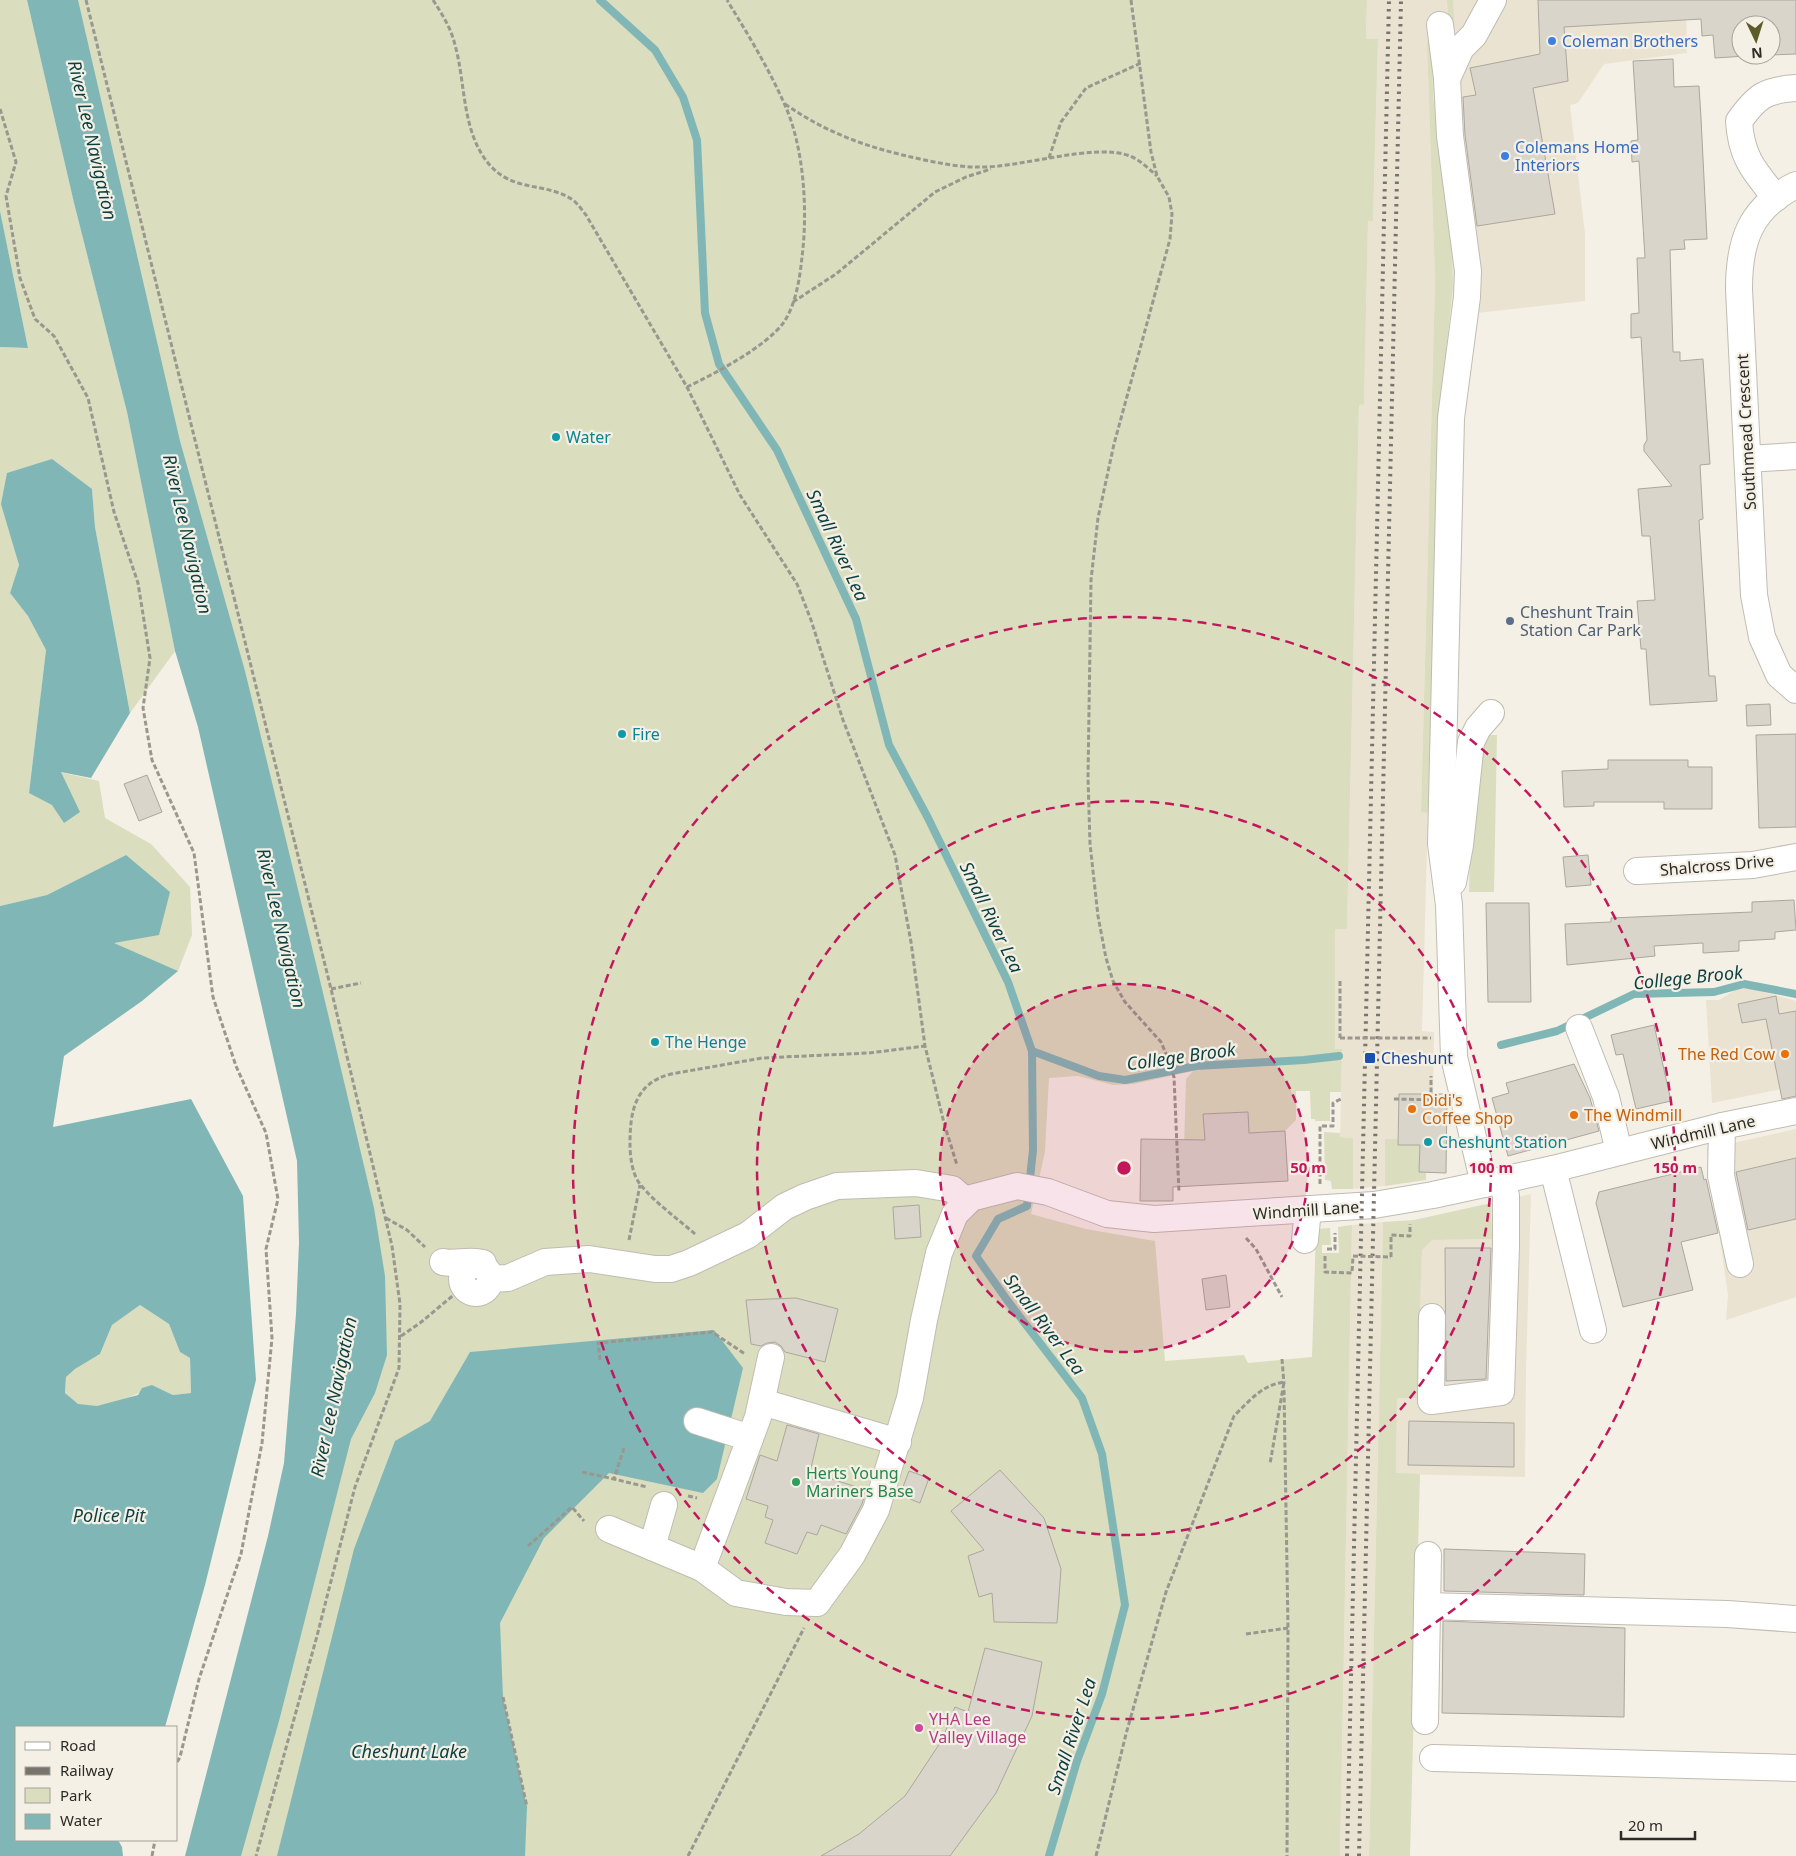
<svg xmlns="http://www.w3.org/2000/svg" width="1796" height="1856" font-family="'Noto Sans',sans-serif">
<style>
.built{fill:#eae3d2}
.green{fill:#daddbe}
.water{fill:#80b7b6;fill-rule:evenodd}
.lines{fill:none;stroke-linecap:round;stroke-linejoin:round}
.stream{stroke:#80b7b6;stroke-width:8}
.building{fill:#d9d5cb;stroke:#aba79d}
.minor-casing{stroke:#c0bcb2;stroke-width:28}
.path{stroke:#9a978f;stroke-width:3;stroke-dasharray:5 2.5;stroke-linecap:butt}
.minor{stroke:#fff;stroke-width:26}
.rail{stroke:#77746e;stroke-width:4;stroke-dasharray:2.5 5;stroke-linecap:butt}
.path-bridge{stroke:#9a978f;stroke-width:3;stroke-dasharray:5 2.5;stroke-linecap:butt}
.ring{fill:none;stroke:#c2185b;stroke-width:2.5;stroke-dasharray:9 6}
.shop-dot{fill:#3f7fe0;stroke:#f4f0e5;stroke-width:2}
.culture-dot{fill:#0f9aa8;stroke:#f4f0e5;stroke-width:2}
.service-dot{fill:#5c6f8a;stroke:#f4f0e5;stroke-width:2}
.food-dot{fill:#e8710a;stroke:#f4f0e5;stroke-width:2}
.transit-dot{fill:#1a4fb4;stroke:#f4f0e5;stroke-width:2}
.leisure-dot{fill:#2e9e5b;stroke:#f4f0e5;stroke-width:2}
.hotel-dot{fill:#d1479c;stroke:#f4f0e5;stroke-width:2}
.labels{text-anchor:middle;dominant-baseline:central;stroke-width:4.5;stroke-linejoin:round;paint-order:stroke}
.shop-label{font-size:16px;fill:#366cbe;stroke:#f4f0e5;text-anchor:start}
.street-label{font-size:16px;fill:#2c2b27;stroke:#f4f0e5}
.culture-label{font-size:16px;fill:#0d838f;stroke:#f4f0e5;text-anchor:start}
.service-label{font-size:16px;fill:#4e5e75;stroke:#f4f0e5;text-anchor:start}
.food-label{font-size:16px;fill:#c56008;stroke:#f4f0e5;text-anchor:start}
.transit-label{font-size:16px;fill:#164399;stroke:#f4f0e5;text-anchor:start}
.leisure-label{font-size:16px;fill:#27864d;stroke:#f4f0e5;text-anchor:start}
.hotel-label{font-size:16px;fill:#b23c85;stroke:#f4f0e5;text-anchor:start}
.water-label{font-size:18px;font-style:italic;fill:#0b3f40;stroke:#f4f0e5}
.centre{fill:#c2185b;stroke:#f4f0e5;stroke-width:2.5}
.ring-label{font-size:15px;text-anchor:middle;font-weight:bold;fill:#c2185b;stroke:#f4f0e5;stroke-width:4.5;stroke-linejoin:round;paint-order:stroke}
</style>
<rect width="100%" height="100%" fill="#f4f0e5"/>
<g class="built">
<path d="M1367,0H1447L1448,24H1453V0H1686L1687,53L1604,64L1578,103L1570,105L1585,234V301L1451,316L1453,286L1451,237L1433,96L1432,28L1427,43L1435,281L1421,812L1428,813L1422,1031L1434,1032L1433,1094L1446,1173H1419L1398,1145L1385,1139V1186L1353,1189V1138L1340,1137L1342,1050L1335,1049V929L1347,928L1359,404H1364L1368,221H1373L1378,40L1366,39Z"/>
<path d="M1749,988L1796,1001V1086L1712,1103L1706,1000H1719L1737,989Z"/>
<path d="M1796,1129V1297L1726,1320L1728,1295L1707,1149Z"/>
<path d="M1531,1194L1526,1370L1525,1477L1396,1474L1397,1398H1416L1422,1250L1431,1240L1492,1239L1491,1203Z"/>
<path d="M1383,1222L1369,1856H1340L1352,1225Z"/>
</g>
<g class="green">
<path d="M0,0H27L74,203L127,412L175,651L130,713L95,527L92,489L11,536L19,565L10,593L28,616L46,650L29,793L60,772L99,781L105,818L151,844L190,887L192,935L178,971L113,943L126,855L47,895L0,906V347L28,348L0,211Z"/>
<path d="M74,0H1367L1366,39H1378L1373,221H1368L1364,404L1359,405L1347,929H1335V1049H1342L1341,1092H1330V1121H1315V1119H1311L1310,1091H1296V1120L1285,1131L1250,1155L1247,1112L1204,1114L1205,1147H1184L1186,1079L1193,1071L1134,1084L1113,1085L1078,1076L1049,1078L1045,1152L1031,1214L1086,1229L1155,1241L1165,1361L1244,1355L1248,1363L1312,1357L1316,1229L1330,1228L1331,1245H1322V1253H1339L1338,1227L1352,1225L1340,1856H226L370,1300Z"/>
<path d="M1447,0H1453L1454,24H1448Z"/>
<path d="M1432,25L1433,96L1451,237L1453,286L1439,419L1428,813L1421,812L1435,281L1427,43Z"/>
<path d="M1487,735H1497L1494,892H1469L1471,816L1477,755Z"/>
<path d="M1324,1132L1340,1133V1137L1353,1138V1189H1332L1331,1181L1325,1180Z"/>
<path d="M1385,1139H1398V1145H1420L1419,1172H1426V1180L1385,1186Z"/>
<path d="M1491,1203L1492,1239L1432,1240L1422,1250L1417,1398H1397L1396,1473L1420,1474L1410,1856H1369L1383,1222L1414,1220Z"/>
<path d="M140,1305L169,1324L180,1352L190,1358L191,1393L173,1395L152,1385C137,1396 94,1414 77,1404C73,1401 69,1396 65,1393L66,1377L75,1369L100,1354L112,1325Z"/>
</g>
<g class="water">
<path d="M27,0H78L180,441L245,671L319,976L374,1208L385,1276L387,1355L375,1393L351,1439L279,1721L241,1856H185L268,1536L284,1463L296,1314L299,1243L297,1161L198,727L175,651L127,412L74,203Z"/>
<path d="M0,211L28,348L0,347Z"/>
<path d="M52,459L92,489L95,527L130,713L91,778L61,772L80,812L64,823L52,805L29,793L46,650L28,616L10,593L19,565L1,504L7,473Z"/>
<path d="M126,855L170,892L159,935L114,943L178,971L142,1001L64,1056L53,1127L191,1099L243,1196L256,1380L205,1585L165,1727H16V1840H118L122,1847L123,1856H0V906L47,895ZM140,1305L169,1324L180,1352L190,1358L191,1393L173,1395L152,1385L142,1388L138,1395L97,1406L78,1404L65,1393L66,1377L75,1369L100,1354L112,1325Z"/>
<path d="M714,1330L743,1368L717,1479L703,1493L609,1473L544,1538L500,1623L503,1697L527,1807L525,1856H277L354,1549L395,1441L430,1421L470,1352Z"/>
</g>
<g class="lines">
<g class="stream">
<path d="M600,0L655,50L683,97L697,140L705,313L719,364L777,450L856,619L889,745L928,818L1008,982L1032,1051L1033,1150L1027,1206L998,1219L976,1256L1007,1300L1082,1398L1102,1454L1125,1605L1102,1694L1077,1761L1049,1856"/>
<path d="M1501,1045L1557,1031L1634,994L1714,992L1744,984L1796,994"/>
<path d="M1032,1051L1099,1076L1125,1080L1196,1066L1304,1060L1339,1056"/>
</g>
</g>
<g class="building">
<path d="M1538,0H1796V54L1771,55V25H1741V55H1761L1715,58L1713,35L1702,36L1701,19L1564,27L1568,81L1533,88L1555,214L1477,226L1465,135L1463,97L1476,95L1470,68L1540,54Z"/>
<path d="M1673,59L1674,87L1699,86L1701,118L1707,239L1684,240L1685,249L1670,250L1673,352H1680V361L1703,359L1710,464L1700,465L1703,519L1699,520L1709,676H1715L1717,701L1650,705L1646,649H1641L1637,601L1655,600L1650,536H1642L1638,489L1672,486L1644,451V445L1647,440L1641,337L1631,338V314L1639,313L1637,258H1645L1639,161L1632,162L1631,141L1638,140L1633,61Z"/>
<path d="M1770,704L1771,725L1747,726L1746,705Z"/>
<path d="M1796,734V827L1759,828L1756,735Z"/>
<path d="M1608,760H1688V767H1712V809H1664V802H1594V806L1564,807L1562,771L1608,769Z"/>
<path d="M147,775L162,812L139,821L124,784Z"/>
<path d="M1588,855L1591,885L1566,887L1563,857Z"/>
<path d="M1794,900L1796,930L1775,932V939L1739,941V951L1703,953V943L1654,946L1655,956L1567,965L1565,924L1611,922V918L1752,912V902Z"/>
<path d="M1486,903H1529L1531,1002H1488Z"/>
<path d="M1776,996L1779,1014L1796,1011V1096L1782,1099L1766,1019L1742,1023L1738,1004Z"/>
<path d="M1654,1025L1671,1101L1636,1109L1623,1054L1616,1055L1611,1035Z"/>
<path d="M1574,1064L1590,1098L1599,1131L1508,1156L1492,1098L1509,1093L1506,1083Z"/>
<path d="M1399,1094H1447L1446,1173L1419,1172L1420,1145H1398Z"/>
<path d="M1248,1112L1249,1133L1285,1131L1288,1181L1173,1187V1201H1140L1141,1139L1205,1140L1203,1114Z"/>
<path d="M1796,1158V1219L1748,1230L1736,1172Z"/>
<path d="M1701,1167L1704,1180L1706,1179L1718,1233L1681,1242L1693,1290L1623,1307L1596,1203L1599,1192Z"/>
<path d="M919,1205L921,1237L895,1239L893,1207Z"/>
<path d="M1445,1248H1491L1486,1379L1446,1381Z"/>
<path d="M1226,1275L1230,1307L1206,1310L1202,1279Z"/>
<path d="M796,1298L838,1309L825,1362L785,1352L781,1346L775,1342L767,1343L761,1346L751,1344L746,1300Z"/>
<path d="M1409,1421L1514,1423V1467L1408,1465Z"/>
<path d="M787,1425L819,1434L810,1472L866,1490L862,1504L846,1534L821,1525L817,1535L807,1532L797,1554L765,1543L773,1520L765,1517L768,1506L746,1499L760,1455L777,1461Z"/>
<path d="M1000,1470L1044,1518L1061,1569L1057,1623L994,1622L992,1593L979,1597L968,1556L984,1550L951,1511Z"/>
<path d="M909,1471L929,1478L920,1503L900,1495Z"/>
<path d="M1444,1549L1585,1554L1584,1595L1444,1591Z"/>
<path d="M1443,1621L1625,1628L1624,1717L1442,1713Z"/>
<path d="M985,1648L1042,1662L1032,1716L996,1793L950,1856H821L859,1834L905,1796L942,1740L955,1707L968,1712Z"/>
</g>
<g class="lines">
<defs>
<g id="minor">
<path d="M1440,25L1447,78"/>
<path d="M1796,185C1750,208 1739,241 1739,289L1754,595L1762,637L1779,675L1796,690"/>
<path d="M1776,198C1754,171 1741,157 1739,121C1757,96 1765,90 1796,88"/>
<path d="M1748,459L1796,456"/>
<path d="M1637,871L1753,865L1796,857"/>
<path d="M1453,882L1460,845L1471,742L1478,728L1491,713"/>
<path d="M1579,1028L1606,1097L1619,1152"/>
<path d="M1722,1126L1721,1176L1740,1264"/>
<path d="M1553,1169L1593,1330"/>
<path d="M1484,1184L1454,1057L1449,905L1441,844L1451,418L1467,297L1468,271L1450,136L1447,79L1461,48L1474,35L1493,0"/>
<path d="M1305,1240L1308,1209"/>
<path d="M443,1262C457,1265 468,1259 483,1263"/>
<circle cx="476" cy="1279" r="14"/>
<path d="M490,1279L508,1278L545,1262L589,1259L655,1269H671L689,1263L748,1235L784,1207L805,1197L837,1186L916,1183L952,1189L967,1202"/>
<path d="M1432,1317L1431,1401L1501,1392L1506,1247V1196L1502,1180"/>
<path d="M771,1357L758,1417L702,1568L736,1593L786,1602L817,1603L852,1555L876,1510L910,1398L924,1320L939,1253L955,1214L971,1198L1017,1186L1048,1192L1107,1214L1154,1219L1374,1205L1433,1195L1553,1169L1722,1126L1796,1111"/>
<path d="M762,1402L898,1442"/>
<path d="M697,1421L750,1438"/>
<path d="M609,1529L702,1568"/>
<path d="M652,1547L664,1505"/>
<path d="M1427,1606L1727,1614L1796,1619"/>
<path d="M1425,1721L1428,1555"/>
<path d="M1433,1758L1796,1768"/>
</g>
</defs>
<use href="#minor" class="minor-casing"/>
<g class="path">
<path d="M86,0L331,989L392,1246L400,1304L399,1368L355,1487L317,1636L256,1856"/>
<path d="M433,0C442,14 451,28 455,45C465,80 462,124 483,156C508,195 543,180 573,200C578,204 582,210 586,215L687,387L740,495L797,584L811,620L843,720L895,855L911,942L925,1046L944,1123L957,1165"/>
<path d="M1131,0L1151,152L1157,176L1169,197L1172,214L1170,239L1114,444L1098,518L1091,580L1088,777L1090,844L1098,916L1106,958L1113,981L1125,1002L1161,1042L1167,1056L1174,1077L1179,1193"/>
<path d="M785,104C828,134 869,148 920,159C939,163 958,167 976,167C1018,169 1094,142 1130,156C1140,160 1149,169 1157,176"/>
<path d="M0,109L16,162L6,196L20,278L35,319L54,336L88,398L114,512L138,583L150,658L143,708L152,760L194,853L213,997L236,1066L266,1133L278,1199L266,1249L272,1338L262,1443L241,1554L199,1679L180,1757L176,1764"/>
<path d="M1049,158L1061,122L1086,88L1141,63"/>
<path d="M793,302L836,274L935,192L966,177L991,169"/>
<path d="M687,387C714,374 766,347 784,322C796,304 800,277 802,257C808,210 804,146 784,103C768,67 747,33 727,0"/>
<path d="M1340,981V1038"/>
<path d="M331,989L361,983"/>
<path d="M1394,1099L1438,1100"/>
<path d="M1431,1100V1076"/>
<path d="M1320,1184V1126H1333V1103L1341,1099"/>
<path d="M386,1218L407,1230L425,1247"/>
<path d="M695,1234C678,1219 654,1202 640,1184C632,1174 630,1156 630,1144C630,1111 635,1083 671,1074L762,1058L869,1053L925,1046"/>
<path d="M1246,1238L1256,1249L1282,1297"/>
<path d="M629,1240L640,1185"/>
<path d="M1327,1249H1335V1233"/>
<path d="M1325,1256V1272L1352,1273L1353,1256"/>
<path d="M1391,1257V1235L1410,1236V1224"/>
<path d="M401,1336L420,1323L462,1288"/>
<path d="M1282,1359L1284,1384"/>
<path d="M600,1360L598,1343L712,1332L745,1354"/>
<path d="M1284,1390L1288,1628L1287,1856"/>
<path d="M624,1448L614,1479L647,1487"/>
<path d="M582,1472L614,1479"/>
<path d="M688,1496L697,1498"/>
<path d="M528,1546L572,1507L584,1521"/>
<path d="M1246,1634L1288,1628"/>
<path d="M503,1697L527,1807"/>
<path d="M152,1856L155,1840"/>
<path d="M688,1856L804,1628"/>
<path d="M1096,1856L1126,1734L1166,1592L1234,1416C1249,1401 1262,1385 1284,1382L1270,1464"/>
</g>
<use href="#minor" class="minor"/>
<g class="rail">
<path d="M1347,1856L1389,0"/>
<path d="M1359,1856L1401,0"/>
</g>
<g class="path-bridge">
<path d="M1340,1038H1431"/>
<path d="M1353,1256L1391,1257"/>
</g>
</g>
<circle cx="1124" cy="1168" r="184" fill="#c2185b" fill-opacity=".12"/>
<g class="ring">
<circle cx="1124" cy="1168" r="184"/>
<circle cx="1124" cy="1168" r="367"/>
<circle cx="1124" cy="1168" r="551"/>
</g>
<g class="shop-dot">
<circle cx="1552" cy="41" r="5"/>
<circle cx="1505" cy="156" r="5"/>
</g>
<g class="culture-dot">
<circle cx="556" cy="437" r="5"/>
<circle cx="622" cy="734" r="5"/>
<circle cx="655" cy="1042" r="5"/>
<circle cx="1428" cy="1142" r="5"/>
</g>
<circle class="service-dot" cx="1510" cy="621" r="5"/>
<g class="food-dot">
<circle cx="1785" cy="1054" r="5"/>
<circle cx="1412" cy="1109" r="5"/>
<circle cx="1574" cy="1115" r="5"/>
</g>
<rect class="transit-dot" x="1364" y="1052" width="12" height="12" rx="2.5"/>
<circle class="leisure-dot" cx="796" cy="1482" r="5"/>
<circle class="hotel-dot" cx="919" cy="1728" r="5"/>
<g class="labels">
<g class="shop-label">
<text x="1562" y="41">Coleman Brothers</text>
<text x="1515" y="147">Colemans Home<tspan x="1515" dy="18">Interiors</tspan></text>
</g>
<g class="street-label">
<text transform="translate(1746 432) rotate(-93)">Southmead Crescent</text>
<text transform="translate(1717 865) rotate(-5)">Shalcross Drive</text>
<text transform="translate(1703 1132) rotate(-13)">Windmill Lane</text>
<text transform="translate(1306 1210) rotate(-4)">Windmill Lane</text>
</g>
<g class="culture-label">
<text x="566" y="437">Water</text>
<text x="632" y="734">Fire</text>
<text x="665" y="1042">The Henge</text>
<text x="1438" y="1142">Cheshunt Station</text>
</g>
<g class="service-label">
<text x="1520" y="612">Cheshunt Train<tspan x="1520" dy="18">Station Car Park</tspan></text>
</g>
<g class="food-label">
<text x="1775" y="1054" text-anchor="end">The Red Cow</text>
<text x="1422" y="1100">Didi's<tspan x="1422" dy="18">Coffee Shop</tspan></text>
<text x="1584" y="1115">The Windmill</text>
</g>
<g class="transit-label">
<text x="1381" y="1058">Cheshunt</text>
</g>
<g class="leisure-label">
<text x="806" y="1473">Herts Young<tspan x="806" dy="18">Mariners Base</tspan></text>
</g>
<g class="hotel-label">
<text x="929" y="1719">YHA Lee<tspan x="929" dy="18">Valley Village</tspan></text>
</g>
<g class="water-label">
<text transform="translate(93 140) rotate(77)">River Lee Navigation</text>
<text transform="translate(188 534) rotate(77)">River Lee Navigation</text>
<text transform="translate(838 545) rotate(65)">Small River Lea</text>
<text transform="translate(992 917) rotate(64)">Small River Lea</text>
<text transform="translate(282 928) rotate(77)">River Lee Navigation</text>
<text transform="translate(1688 977) rotate(-6)">College Brook</text>
<text transform="translate(1181 1056) rotate(-8)">College Brook</text>
<text transform="translate(1045 1324) rotate(53)">Small River Lea</text>
<text transform="translate(333 1397) rotate(-78)">River Lee Navigation</text>
<text x="109" y="1515">Police Pit</text>
<text transform="translate(1071 1736) rotate(-72)">Small River Lea</text>
<text x="409" y="1751">Cheshunt Lake</text>
</g>
</g>
<circle cx="1124" cy="1168" r="8" class="centre"/>
<g class="ring-label">
<text x="1308" y="1173">50 m</text>
<text x="1491" y="1173">100 m</text>
<text x="1675" y="1173">150 m</text>
</g>
<rect x="15" y="1726" width="162" height="115" fill="#f4f0e5" stroke="#a4a199"/>
<rect x="25" y="1742" width="25" height="8" fill="#ffffff" stroke="#a4a199"/>
<text x="60" y="1751" font-size="15" fill="#2c2b27">Road</text>
<rect x="25" y="1767" width="25" height="8" fill="#77746e" stroke="#a4a199"/>
<text x="60" y="1776" font-size="15" fill="#2c2b27">Railway</text>
<rect x="25" y="1788" width="25" height="15" fill="#daddbe" stroke="#a4a199"/>
<text x="60" y="1801" font-size="15" fill="#2c2b27">Park</text>
<rect x="25" y="1814" width="25" height="15" fill="#80b7b6" stroke="#a4a199"/>
<text x="60" y="1826" font-size="15" fill="#2c2b27">Water</text>
<g transform="translate(1756 40) rotate(176)"><circle r="24" fill="#f4f0e5" stroke="#a4a199"/>
<path d="M0-4L9 19L0 12L-9 19Z" fill="#5c5c28"/>
<text y="-8" font-size="14" font-weight="bold" text-anchor="middle" fill="#2c2b27">N</text>
</g>
<path d="M1621 1831v8h74v-8" fill="none" stroke="#2c2b27" stroke-width="2.5"/>
<text x="1628" y="1831" font-size="15" fill="#2c2b27" stroke="#f4f0e5" stroke-width="4" paint-order="stroke">20 m</text>
</svg>
